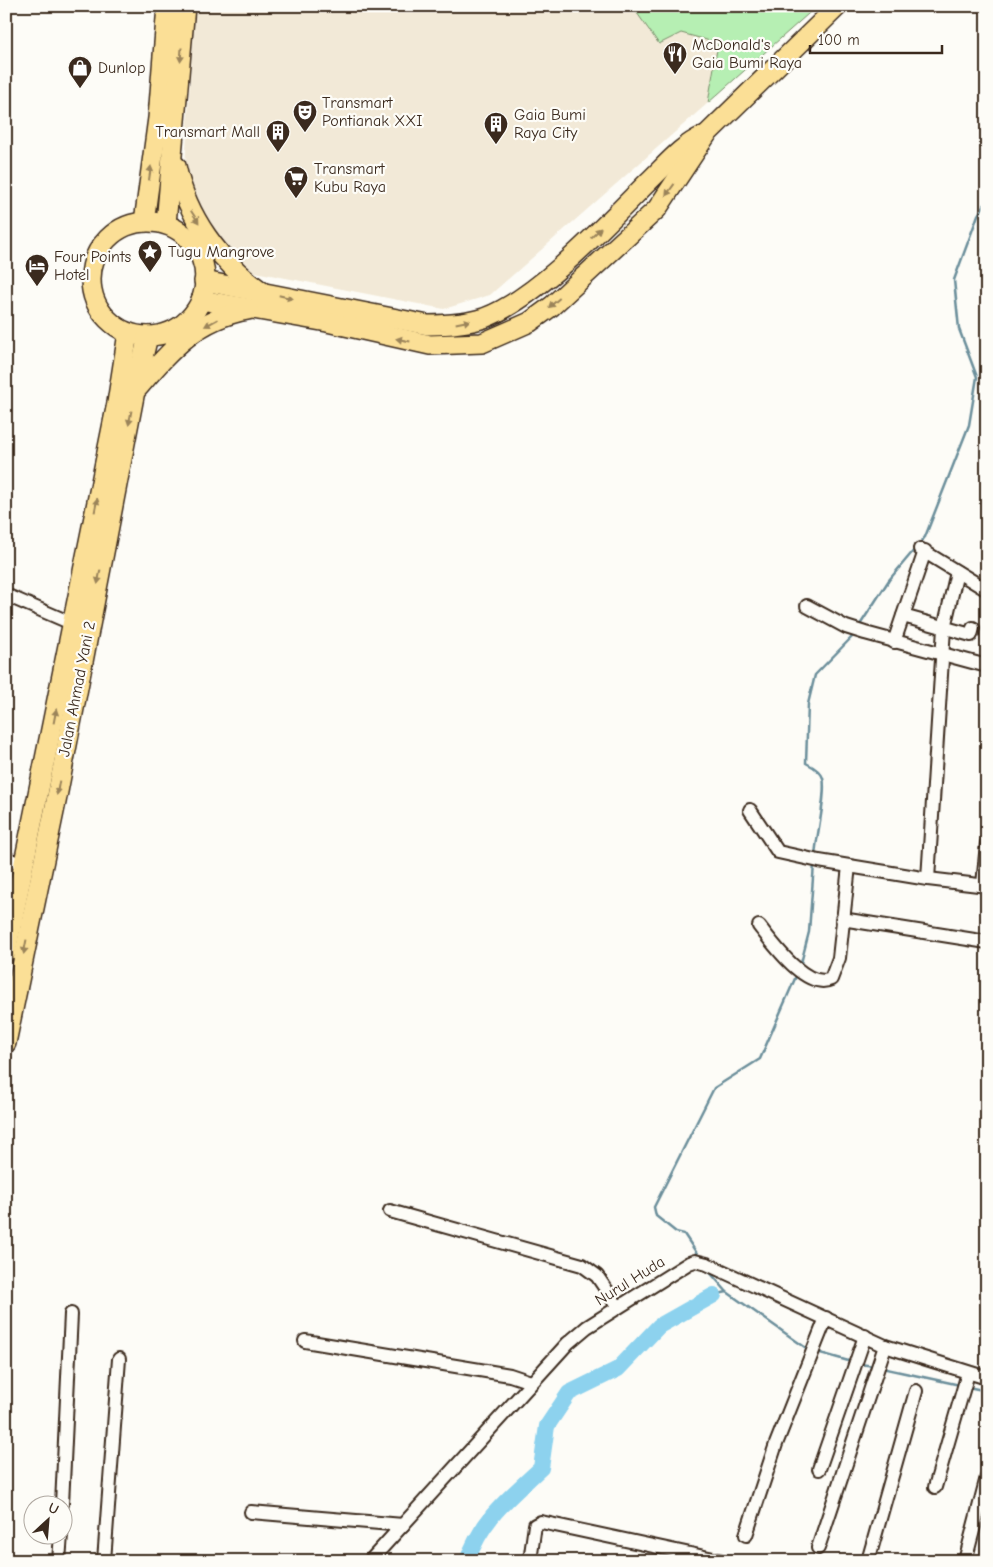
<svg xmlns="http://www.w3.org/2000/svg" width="993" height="1567" font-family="'Comic Neue',sans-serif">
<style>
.built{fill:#f2e9d7}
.green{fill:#b6efb3;stroke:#788c68}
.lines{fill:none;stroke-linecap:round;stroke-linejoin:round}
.stream{stroke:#6c8f9b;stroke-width:2.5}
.river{stroke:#8dd2ee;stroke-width:16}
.minor-casing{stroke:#3b2a1e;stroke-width:16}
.highway-casing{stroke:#3b2a1e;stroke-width:22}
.minor{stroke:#fdfcf7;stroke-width:12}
.highway{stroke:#fbdf96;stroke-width:19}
.oneway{fill:#9b845a}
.labels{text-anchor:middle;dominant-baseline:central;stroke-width:4.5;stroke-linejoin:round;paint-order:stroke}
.poi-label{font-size:16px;fill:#3b2a1e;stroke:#fdfcf7;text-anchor:start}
.street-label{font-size:16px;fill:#3b2a1e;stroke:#fdfcf7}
</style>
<rect width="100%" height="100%" fill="#fdfcf7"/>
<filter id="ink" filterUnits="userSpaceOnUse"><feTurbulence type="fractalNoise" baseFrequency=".02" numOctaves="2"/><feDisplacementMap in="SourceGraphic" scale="10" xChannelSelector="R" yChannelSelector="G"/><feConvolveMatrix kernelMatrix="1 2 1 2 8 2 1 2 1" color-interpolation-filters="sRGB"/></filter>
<g filter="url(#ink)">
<path class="built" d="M194,6H632L659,44L681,33L719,43L708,103L490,295L444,309L250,271L195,208L184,186Z"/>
<path class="green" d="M632,6H817L708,103L718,43L681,33L659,44Z"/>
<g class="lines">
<g class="stream">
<path d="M858,628L889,580L925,537L969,425L977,377L959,329L954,280L978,215L987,201"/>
<path d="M815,856C816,838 827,794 823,778C821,772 812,766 806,763L808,704L815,675L854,635"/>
<path d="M800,967L809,932L814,864"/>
<path d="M700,1258L684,1234L676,1232L656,1216L654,1207L714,1088L760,1059L797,974"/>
<path d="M707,1269L727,1292"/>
<path d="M714,1295L727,1292L809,1350"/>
<path d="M817,1352L852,1362"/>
<path d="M860,1364L874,1366"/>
<path d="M882,1368L960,1385"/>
<path d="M968,1387L987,1391"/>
</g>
<path class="river" d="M467,1561C483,1517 508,1499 541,1468L547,1426L569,1393L618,1369L659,1326L714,1295"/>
<defs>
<g id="minor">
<path d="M920,549L987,590"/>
<path d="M6,595L71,623"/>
<path d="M807,606L846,627L865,633L987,666"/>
<path d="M903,616L971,635L973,628"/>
<path d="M894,642L925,551"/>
<path d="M750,810L778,852L819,861L928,879L987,886"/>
<path d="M6,858L25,866"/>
<path d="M928,879L944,628L957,572"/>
<path d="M983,885L987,843"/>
<path d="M842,919L987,942"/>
<path d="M759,926C772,942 806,991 831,979L839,958L849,866"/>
<path d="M390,1211L582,1265L597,1276L618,1307"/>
<path d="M305,1341L510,1375L531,1382"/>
<path d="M819,1469L865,1336"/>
<path d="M935,1487L968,1373"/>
<path d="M62,1504L71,1314"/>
<path d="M251,1512L403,1525"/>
<path d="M746,1535L776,1444L826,1318"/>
<path d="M818,1548L885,1346"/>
<path d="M59,1561L61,1534"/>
<path d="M104,1561L119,1359"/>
<path d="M370,1561L568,1343L587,1327L689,1263L695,1261L707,1264L885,1346L987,1378"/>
<path d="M530,1561L535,1525L541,1522L723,1561"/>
<path d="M868,1561L916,1391"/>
<path d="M965,1561L987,1477"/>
</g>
<g id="highway">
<path d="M176,166C187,217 219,261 261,291"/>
<circle cx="148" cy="279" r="57"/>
<path d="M144,222L158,118L167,6"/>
<path d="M166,224L185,6"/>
<path d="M204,281L428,325C447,325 466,324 484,318C537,299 608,222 648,182C666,165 681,146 703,136"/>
<path d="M201,300L327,322L430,345L482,343L505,333L530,322L552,306L657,209L707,134L838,6"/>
<path d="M137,389C170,351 196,319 248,310"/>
<path d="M6,952L117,403L128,333"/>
<path d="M6,1043L56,802L135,391L148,336"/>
</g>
</defs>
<use href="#minor" class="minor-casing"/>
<use href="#highway" class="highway-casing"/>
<use href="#minor" class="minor"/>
<use href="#highway" class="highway"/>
</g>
<defs><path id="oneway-solid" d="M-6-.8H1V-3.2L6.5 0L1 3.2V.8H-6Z" transform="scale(1.25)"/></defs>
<g class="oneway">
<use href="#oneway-solid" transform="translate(181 55) rotate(94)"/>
<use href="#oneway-solid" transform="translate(150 173) rotate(-82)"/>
<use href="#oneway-solid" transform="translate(670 190) rotate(126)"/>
<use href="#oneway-solid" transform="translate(195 217) rotate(57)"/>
<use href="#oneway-solid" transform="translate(596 233) rotate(-44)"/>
<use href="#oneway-solid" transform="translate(286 297) rotate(13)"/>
<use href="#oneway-solid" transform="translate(554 303) rotate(139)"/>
<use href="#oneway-solid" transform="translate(463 322) rotate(-12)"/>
<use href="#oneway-solid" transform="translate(211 323) rotate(152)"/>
<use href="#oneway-solid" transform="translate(403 340) rotate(-169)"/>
<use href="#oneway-solid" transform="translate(130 418) rotate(101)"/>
<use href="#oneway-solid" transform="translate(96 505) rotate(-79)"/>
<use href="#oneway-solid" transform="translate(99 577) rotate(101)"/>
<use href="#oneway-solid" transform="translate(55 716) rotate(-79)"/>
<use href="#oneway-solid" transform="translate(58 788) rotate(100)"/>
<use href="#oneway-solid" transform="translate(25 947) rotate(101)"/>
</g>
</g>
<defs>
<symbol id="restaurant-pin" viewBox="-11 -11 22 30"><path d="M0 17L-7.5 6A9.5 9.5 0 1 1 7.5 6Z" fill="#3b2a1e" stroke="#fdfcf7"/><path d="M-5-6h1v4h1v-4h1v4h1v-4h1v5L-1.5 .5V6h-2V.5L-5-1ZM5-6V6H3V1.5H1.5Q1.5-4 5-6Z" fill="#fff"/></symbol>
<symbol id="shop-pin" viewBox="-11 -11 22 30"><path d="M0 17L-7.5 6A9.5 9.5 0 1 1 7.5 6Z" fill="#3b2a1e" stroke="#fdfcf7"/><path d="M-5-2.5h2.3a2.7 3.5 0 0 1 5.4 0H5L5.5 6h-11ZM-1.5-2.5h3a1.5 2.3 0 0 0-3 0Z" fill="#fff"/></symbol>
<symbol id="theatre-pin" viewBox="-11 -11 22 30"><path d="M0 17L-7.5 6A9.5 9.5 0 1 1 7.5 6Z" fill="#3b2a1e" stroke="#fdfcf7"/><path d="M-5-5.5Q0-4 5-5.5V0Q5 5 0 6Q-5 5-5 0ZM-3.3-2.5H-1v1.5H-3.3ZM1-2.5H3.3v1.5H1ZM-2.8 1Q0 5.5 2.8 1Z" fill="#fff"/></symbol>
<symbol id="building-pin" viewBox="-11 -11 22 30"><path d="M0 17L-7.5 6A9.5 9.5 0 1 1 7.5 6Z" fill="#3b2a1e" stroke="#fdfcf7"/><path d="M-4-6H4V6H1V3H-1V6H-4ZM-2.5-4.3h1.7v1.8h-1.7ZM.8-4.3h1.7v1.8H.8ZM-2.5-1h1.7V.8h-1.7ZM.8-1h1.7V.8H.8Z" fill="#fff"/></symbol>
<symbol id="supermarket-pin" viewBox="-11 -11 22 30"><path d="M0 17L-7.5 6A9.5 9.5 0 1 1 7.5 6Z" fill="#3b2a1e" stroke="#fdfcf7"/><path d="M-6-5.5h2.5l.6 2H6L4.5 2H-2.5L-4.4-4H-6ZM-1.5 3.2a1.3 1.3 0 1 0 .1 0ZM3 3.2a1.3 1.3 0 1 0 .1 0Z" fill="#fff"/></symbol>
<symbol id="sight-pin" viewBox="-11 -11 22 30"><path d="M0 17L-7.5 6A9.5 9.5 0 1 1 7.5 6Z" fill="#3b2a1e" stroke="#fdfcf7"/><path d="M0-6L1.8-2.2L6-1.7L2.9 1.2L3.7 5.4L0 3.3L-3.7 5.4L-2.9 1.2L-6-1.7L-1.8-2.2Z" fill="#fff"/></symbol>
<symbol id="hotel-pin" viewBox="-11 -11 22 30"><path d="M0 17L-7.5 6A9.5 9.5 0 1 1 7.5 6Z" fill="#3b2a1e" stroke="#fdfcf7"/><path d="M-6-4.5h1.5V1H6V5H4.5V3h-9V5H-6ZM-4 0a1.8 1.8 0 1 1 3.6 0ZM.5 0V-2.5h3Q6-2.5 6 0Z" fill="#fff"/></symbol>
</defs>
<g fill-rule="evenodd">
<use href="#restaurant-pin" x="661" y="40" width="28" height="38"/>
<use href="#shop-pin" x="66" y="54" width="28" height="38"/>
<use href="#theatre-pin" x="291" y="98" width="28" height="38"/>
<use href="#building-pin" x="482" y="110" width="28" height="38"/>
<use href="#building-pin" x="264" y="118" width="28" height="38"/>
<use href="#supermarket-pin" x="282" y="164" width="28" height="38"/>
<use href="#sight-pin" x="136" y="238" width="28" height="38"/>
<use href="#hotel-pin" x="23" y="252" width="28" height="38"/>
</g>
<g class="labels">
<g class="poi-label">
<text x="692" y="45">McDonald's<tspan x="692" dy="18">Gaia Bumi Raya</tspan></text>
<text x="98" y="68">Dunlop</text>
<text x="322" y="103">Transmart<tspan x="322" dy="18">Pontianak XXI</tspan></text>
<text x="514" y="115">Gaia Bumi<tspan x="514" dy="18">Raya City</tspan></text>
<text x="260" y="132" text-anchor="end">Transmart Mall</text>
<text x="314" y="169">Transmart<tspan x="314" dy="18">Kubu Raya</tspan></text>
<text x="168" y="252">Tugu Mangrove</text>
<text x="54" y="257">Four Points<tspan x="54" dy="18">Hotel</tspan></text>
</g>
<g class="street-label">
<text transform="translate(77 689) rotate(-79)">Jalan Ahmad Yani 2</text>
<text transform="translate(630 1281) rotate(-32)">Nurul Huda</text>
</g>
</g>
<rect width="993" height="1567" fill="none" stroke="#fdfcf7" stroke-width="25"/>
<rect x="12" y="12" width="968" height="1542" fill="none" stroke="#3b2a1e" stroke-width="2" filter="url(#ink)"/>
<g transform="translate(48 1520) rotate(26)"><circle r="24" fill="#fdfcf7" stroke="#afa8a0"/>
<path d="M0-4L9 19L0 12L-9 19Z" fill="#3b2a1e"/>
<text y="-8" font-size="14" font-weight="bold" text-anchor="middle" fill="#3b2a1e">U</text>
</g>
<path d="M810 45v8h132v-8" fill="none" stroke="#3b2a1e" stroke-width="2.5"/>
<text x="818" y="45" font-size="15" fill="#3b2a1e" stroke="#fdfcf7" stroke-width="4" paint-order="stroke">100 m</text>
</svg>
